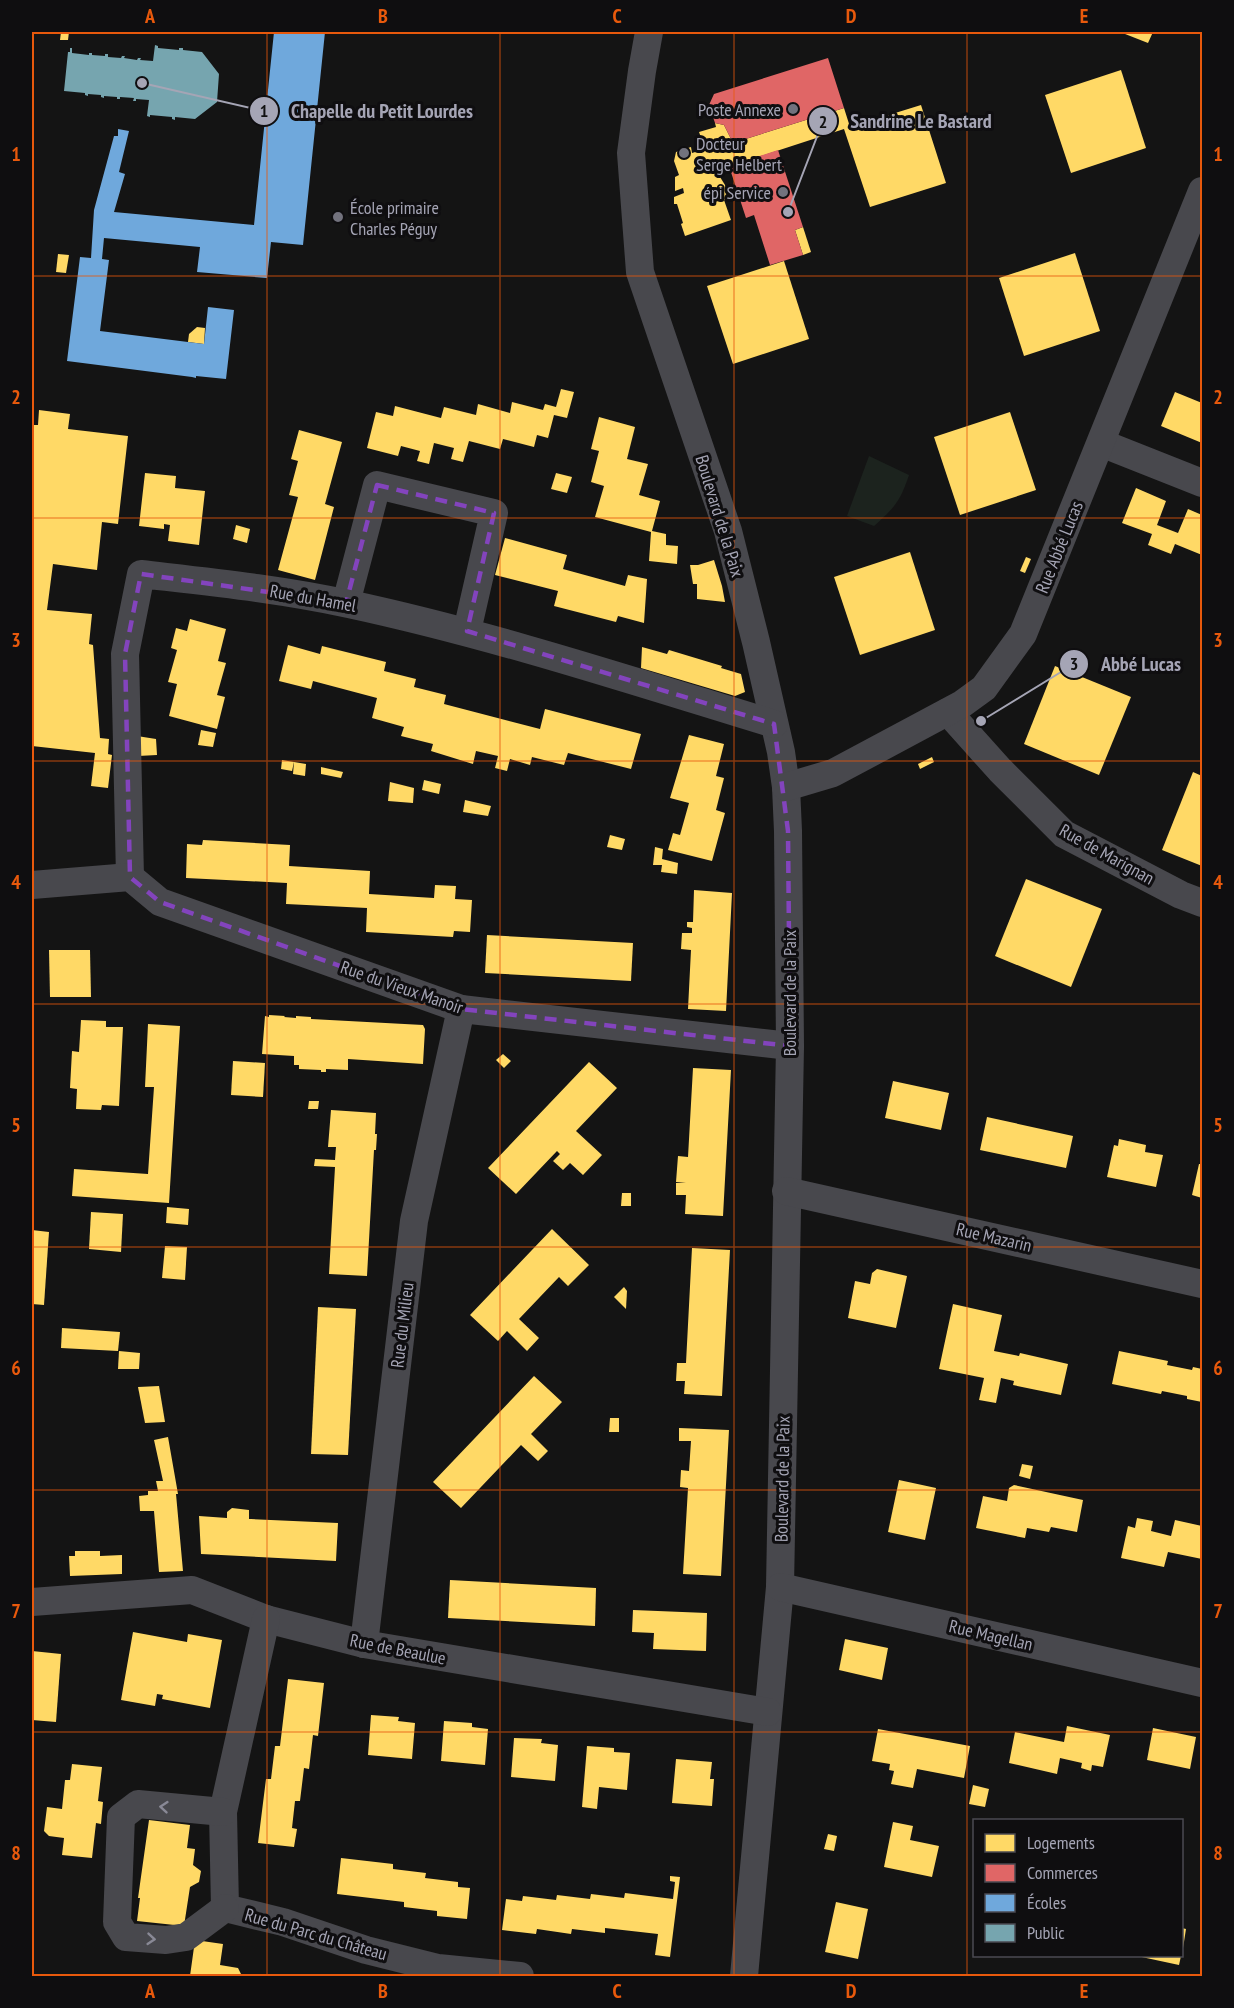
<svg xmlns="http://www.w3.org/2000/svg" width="1234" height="2008" font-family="'PT Sans Narrow',sans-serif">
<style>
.green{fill:#1c231e}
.homes{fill:#ffd966}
.shops{fill:#e06666}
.schools{fill:#6fa8dc}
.public{fill:#76a5af}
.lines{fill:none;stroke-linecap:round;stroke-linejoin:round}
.minor{stroke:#48484d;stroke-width:28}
.oneway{stroke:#898996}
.marked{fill:none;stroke:#8344bd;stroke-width:4.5;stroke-dasharray:12 8;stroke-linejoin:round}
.grid{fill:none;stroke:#e8590c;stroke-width:1.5;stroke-opacity:0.55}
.poi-dot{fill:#72727d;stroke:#0f0e10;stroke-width:2}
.labels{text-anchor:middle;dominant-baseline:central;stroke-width:6;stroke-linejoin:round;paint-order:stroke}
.poi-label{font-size:18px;fill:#a5a5b5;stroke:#0f0e10;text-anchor:end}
.street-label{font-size:18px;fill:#a5a5b5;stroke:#0f0e10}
.leader{fill:none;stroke:#a5a5b5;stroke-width:2}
.callout-dot{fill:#a5a5b5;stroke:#0f0e10;stroke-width:2}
.mark-label{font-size:18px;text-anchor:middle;font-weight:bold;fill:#111}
.callout-label{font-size:20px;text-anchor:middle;font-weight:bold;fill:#a5a5b5;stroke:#0f0e10;stroke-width:6;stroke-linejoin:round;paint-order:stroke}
.neatline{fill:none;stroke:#e8590c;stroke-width:2}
.grid-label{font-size:20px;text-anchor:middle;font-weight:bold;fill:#e8590c}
</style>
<rect width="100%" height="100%" fill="#141414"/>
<path class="green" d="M869,456L909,475C900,502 894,508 874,526L847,516Z"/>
<g class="homes">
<path d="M61,32H69L68,40H60Z"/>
<path d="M1120,32H1153L1148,43Z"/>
<path d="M1121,70L1146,148L1071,173L1045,95Z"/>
<path d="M921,105L946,183L870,207L844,129L715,171L717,178L720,177L725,185L727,199L724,200L731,220L685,236L681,224L683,223L677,204H674V197L684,193L683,188L675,191V177L679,175L674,161L676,152L691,147L692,153L705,149L699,132L716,127L715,123L724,125L733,143L844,108L850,127Z"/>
<path d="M803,227L811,252L803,255L795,230Z"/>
<path d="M1075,253L1100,331L1024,356L999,278Z"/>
<path d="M58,254L69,255L66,273L56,272Z"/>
<path d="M784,261L809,339L733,364L707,286Z"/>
<path d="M197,327L205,328L204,344L188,342L189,334Z"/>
<path d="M561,389L574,392L567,418L554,415L548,438L537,435L534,447L503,439L500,449L469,441L463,462L451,459L454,448L434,443L429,464L417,461L420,451L401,446L398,456L367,448L376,412L393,416L395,406L441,418L444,407L476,415L478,404L510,413L512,402L543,410L545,404L556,407Z"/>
<path d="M1175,392L1202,403V443L1161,426Z"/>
<path d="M39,410L70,414L68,429L128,436L118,524L102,522L97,570L53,564L47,610L92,614L89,644L93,645L100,738L109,739L108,754L112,755L108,788L91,786L95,753L32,746L33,731L32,730V425H38Z"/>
<path d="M1010,412L1036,490L960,515L934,437Z"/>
<path d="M599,417L635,427L627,459L648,464L639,495L660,501L652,531L666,534V545L678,546L677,564L649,561L651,532L595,517L604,486L591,482L599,451L591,449Z"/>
<path d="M299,430L342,442L325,504L334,507L315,580L278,570L298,497L289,495L298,461L291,459Z"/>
<path d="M145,473L176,476L175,488L205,491L199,545L168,541L170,525L164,524V529L139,526Z"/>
<path d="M556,473L572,477L567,493L551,489Z"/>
<path d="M1136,488L1166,501L1157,525L1178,533L1188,509L1202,515V555L1175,544L1171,554L1148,545L1152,534L1122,523Z"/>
<path d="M236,525L250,529L247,543L233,539Z"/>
<path d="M505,538L567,555L563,569L625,586L628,575L647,579L644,623L618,616L616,622L554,606L558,591L495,575Z"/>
<path d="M910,552L935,630L860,655L834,577Z"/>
<path d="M1026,557L1031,559L1025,573L1020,571Z"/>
<path d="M714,560L722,586L725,602L697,599V584H693L690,565H698Z"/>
<path d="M190,619L226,629L218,661L226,663L217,695L225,697L217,729L169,716L177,684L168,682L177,650L171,648L176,628L187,631Z"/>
<path d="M288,645L320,654L322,646L386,662L384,671L416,679L414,687L446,695L444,704L540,729L545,709L641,734L631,769L568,753L564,765L532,757L530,765L510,759L507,771L495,768L498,756L476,751L473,764L431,751L433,744L401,736L404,727L372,718L377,698L313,681L311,689L279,681Z"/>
<path d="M642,647L667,654L669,650L722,666L721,668L741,674L745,692L735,696L641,668Z"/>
<path d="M1055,666L1131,697L1099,775L1024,744Z"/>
<path d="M201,730L216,733L213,747L198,745Z"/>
<path d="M689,735L724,744L716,776L724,778L716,810L725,813L712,861L668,850L673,833L680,835L689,803L670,798Z"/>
<path d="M137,736L156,739L157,755L138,756Z"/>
<path d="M932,757L934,762L920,769L918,764Z"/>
<path d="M282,760L294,762L292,771L281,769Z"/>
<path d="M294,762L306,764L305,776L293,774Z"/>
<path d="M321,767L343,772L341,778L321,774Z"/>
<path d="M1193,772L1202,776V866L1162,850Z"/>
<path d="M424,780L441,784L439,794L422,790Z"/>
<path d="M390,782L414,788L413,803L388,801Z"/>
<path d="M465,800L491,806L488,816L463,812Z"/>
<path d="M610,835L625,839L622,850L607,847Z"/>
<path d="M203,840L290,845L289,866L370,871L369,894L434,898L435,885L456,886L455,899L472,900L470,932L454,931L453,937L366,932L367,908L286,904L287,883L186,878L187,844L202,845Z"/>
<path d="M655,847L663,849L662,859L678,863L677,874L661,872L662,865H653Z"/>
<path d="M1026,879L1102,909L1071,987L995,956Z"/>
<path d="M694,890L732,893L726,1011L688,1009L691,950L681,949L682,933H692V928L687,927V922H693Z"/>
<path d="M487,935L633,943L631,981L485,973Z"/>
<path d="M49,950H90L91,997H50Z"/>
<path d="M269,1015L285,1016L284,1017L296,1018V1016L311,1017V1019L423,1025L425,1029L423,1064L348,1059V1070L326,1069V1072H321V1063V1070L299,1069V1065H294V1056L262,1054L265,1016L269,1017Z"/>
<path d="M81,1020L106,1021V1027H123L119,1106L102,1105L101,1110L76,1109L77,1089L70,1088L72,1051L79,1052Z"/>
<path d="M148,1024L180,1026L169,1203L72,1196L74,1169L148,1174L154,1087H145Z"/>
<path d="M503,1054L511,1061L504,1068L496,1060Z"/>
<path d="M233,1061L265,1063L263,1097L231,1095Z"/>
<path d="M589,1062L617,1088L576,1131L602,1155L583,1175L570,1163L563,1170L553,1161L560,1154L557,1151L516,1194L488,1168Z"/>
<path d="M693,1068L731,1070L723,1216L685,1214L686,1195H676V1183H686L676,1182L678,1156L688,1157Z"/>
<path d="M893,1081L949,1093L941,1130L885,1118Z"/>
<path d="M309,1101H319L318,1109H308Z"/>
<path d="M331,1110L376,1113L375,1134H377L376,1150H374L367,1276L329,1274L335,1167L314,1166L315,1159L335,1160L336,1147H328Z"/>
<path d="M987,1117L1073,1136L1066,1168L980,1150Z"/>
<path d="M1119,1139L1146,1145L1145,1152L1163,1155L1156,1187L1107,1177L1114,1145L1118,1146Z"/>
<path d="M1199,1164H1202V1198L1192,1195Z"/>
<path d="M622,1193H631V1206H621Z"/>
<path d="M167,1207L189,1209L188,1225L166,1223Z"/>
<path d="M91,1212L123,1214L121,1252L89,1249Z"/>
<path d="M552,1229L589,1265L568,1286L559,1277L519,1319L539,1338L527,1351L507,1331L498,1341L470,1315Z"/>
<path d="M32,1230L49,1232L44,1305L32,1304Z"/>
<path d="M165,1246L187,1247L185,1280L162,1278Z"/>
<path d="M692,1248L730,1250L722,1396L684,1394L685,1381H676L677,1363H686Z"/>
<path d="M877,1269L907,1276L896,1328L848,1318L855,1281L870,1284L872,1273Z"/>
<path d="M624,1287L627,1291L626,1309L614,1297Z"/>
<path d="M953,1304L1002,1315L994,1351L1019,1356L1020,1353L1068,1364L1061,1395L1013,1385L1014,1381L1001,1378L996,1403L979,1400L984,1378L939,1369Z"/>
<path d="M318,1307L356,1309L348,1455L311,1454Z"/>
<path d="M62,1328L120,1332L118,1351L61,1348Z"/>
<path d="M119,1351L140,1353L139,1369H118Z"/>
<path d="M1119,1351L1168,1361L1167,1365L1192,1370L1193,1367L1202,1369V1402L1187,1399V1396L1162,1391L1161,1394L1112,1384Z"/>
<path d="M534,1376L562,1402L531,1434L548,1451L538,1461L521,1445L461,1508L433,1482Z"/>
<path d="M159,1386L165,1422L145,1423L138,1387Z"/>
<path d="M610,1418H619V1432H609Z"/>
<path d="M679,1428L729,1430L721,1576L683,1574L688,1488L680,1487L681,1470L689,1471L691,1441H679Z"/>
<path d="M168,1437L178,1494H176L183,1571L159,1572L154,1511H140L139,1496L148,1495V1491H158L156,1481H163L154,1440Z"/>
<path d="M1022,1464L1033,1466L1030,1479L1019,1476Z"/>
<path d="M899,1480L936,1488L925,1540L888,1532Z"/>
<path d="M1014,1485L1083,1500L1077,1532L1051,1527L1049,1532L1027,1528L1025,1538L976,1528L983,1496L1007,1501L1009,1488Z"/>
<path d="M232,1508L249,1510V1519H251L338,1523L336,1561L201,1554L199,1516L227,1518V1512Z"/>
<path d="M1137,1518L1153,1521L1151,1531L1171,1536L1175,1520L1202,1526V1559L1168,1552L1164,1567L1121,1558L1128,1526L1135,1528Z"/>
<path d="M75,1551H100V1556L122,1555V1574L70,1576L69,1556H75Z"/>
<path d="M450,1580L596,1588L595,1626L448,1618Z"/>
<path d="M633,1610L707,1613L706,1651L653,1649L654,1633L632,1632Z"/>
<path d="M133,1632L187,1642L188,1634L222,1640L210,1708L162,1699L163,1695L157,1694L155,1706L121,1700Z"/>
<path d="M845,1639L888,1648L882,1680L839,1670Z"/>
<path d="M32,1651L61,1654L56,1722L32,1720Z"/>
<path d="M288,1679L324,1683L318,1736L313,1735L309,1769L304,1768L300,1801H295L292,1828L297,1829L294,1847L258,1843L266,1779H271L275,1746H280Z"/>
<path d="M371,1715L399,1717L398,1721L415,1723L412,1759L368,1755Z"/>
<path d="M444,1721L472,1723V1727L488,1729L485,1765L441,1761Z"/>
<path d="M1067,1726L1110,1735L1103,1767L1092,1765L1091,1771L1081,1768L1082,1763L1060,1758L1057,1774L1009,1763L1015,1732L1064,1742Z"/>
<path d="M1153,1728L1196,1737L1190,1769L1147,1760Z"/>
<path d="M878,1729L970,1746L964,1778L917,1769L913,1788L891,1784L894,1771L889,1770L890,1764L872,1761Z"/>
<path d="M514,1738L542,1739L541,1743L558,1745L555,1781L511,1777Z"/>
<path d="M587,1746L614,1748V1752L630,1753L627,1790L599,1787L597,1809L582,1807Z"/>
<path d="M676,1759L712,1762L710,1779H714L712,1806L672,1803Z"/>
<path d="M72,1764L102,1767L98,1801L103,1802L101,1824L96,1823L92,1858L62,1855L64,1838L49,1836L44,1831L47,1807L62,1809L65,1780H70Z"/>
<path d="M973,1785L989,1789L985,1807L969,1804Z"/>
<path d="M149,1820L190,1825L187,1848L195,1849L193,1865L201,1871L199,1882L190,1887L184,1926L137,1921L140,1898H138Z"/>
<path d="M893,1822L913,1826L910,1840L939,1846L932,1877L884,1867Z"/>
<path d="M828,1834L837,1836L834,1851L824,1849Z"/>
<path d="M341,1858L393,1864V1869L426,1873L425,1878L458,1882V1887L470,1888L467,1919L437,1916V1911L404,1907V1902L337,1894Z"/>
<path d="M670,1876L680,1877L670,1957L655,1955L658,1934L605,1928V1933L572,1929L571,1934L537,1929L536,1934L502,1930L506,1899L522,1901L523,1896L556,1900L557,1895L590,1899L591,1894L624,1898L625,1893L673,1899L675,1882L670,1881Z"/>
<path d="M836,1902L868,1909L858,1959L825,1952Z"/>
<path d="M1182,1928L1186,1929L1183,1948L1182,1947Z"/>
<path d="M195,1940L223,1944L220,1965L238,1968L242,1976H190Z"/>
<path d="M1137,1956H1181L1179,1965Z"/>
</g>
<g class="shops">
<path d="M828,58L844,108L733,143L724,125L715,123L709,105L714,94Z"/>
<path d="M778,150L803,227L795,230L803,255L770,265L754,215L746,218L729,166Z"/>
</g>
<path class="schools" d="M274,32H325L303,245L271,242L267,278L197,272L200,247L104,238L102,259L109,260L100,331L204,344L208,307L234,310L226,379L196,376V378L192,377L67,361L80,257L91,258L94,210L114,136H118V129L129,131L119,172L125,174L114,212L254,225Z"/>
<path class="public" d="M155,45L158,46V48L179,50V48H183V50L202,52L219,74L217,102L195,119L175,117V120L172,119V117L150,115V117L147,116L149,100L136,99V101H133L134,98L120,97V99H117V97L104,96V98L101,97V95L88,94V96L85,95V93L64,91L68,52H70V48H72V53L89,55V53H92V55L105,56V54H108V57L121,58L122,56H125L124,58L137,60L138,58H141L140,60L153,61Z"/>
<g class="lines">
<g class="minor">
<path d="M649,32L642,71L631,153L640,272L728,531L756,642L781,752L786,787L788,831L790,1046L780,1587L744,1976"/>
<path d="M1101,443L1202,483"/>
<path d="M346,603L377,485L494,513L467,631"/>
<path d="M948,712L1000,770L1064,834L1181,895L1202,903"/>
<path d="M786,787L833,773L962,704L984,688L1023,634L1202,191"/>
<path d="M130,877L125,654L141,574C210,582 280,589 349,604C493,635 633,681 774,724"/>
<path d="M32,885L130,877L160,902L461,1009L790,1046"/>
<path d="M786,1191L1202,1284"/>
<path d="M780,1587L1202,1683"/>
<path d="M32,1602L192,1590L266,1619L364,1644L768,1712"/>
<path d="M266,1619L223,1812L225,1908L283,1922L366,1950L438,1968L520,1976"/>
<path d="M364,1644L414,1221L461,1009"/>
<path d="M223,1812L138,1804L121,1817L117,1922L126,1937L166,1940L186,1937L225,1908"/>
</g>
</g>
<defs><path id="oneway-chevron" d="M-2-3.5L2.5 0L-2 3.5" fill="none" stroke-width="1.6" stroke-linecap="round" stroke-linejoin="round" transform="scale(1.5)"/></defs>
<g class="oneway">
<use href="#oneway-chevron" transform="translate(164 1807) rotate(-175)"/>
<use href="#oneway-chevron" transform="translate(151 1939) rotate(5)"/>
</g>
<path class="marked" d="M377,485L494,513L467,631L774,724L788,831L790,1046L461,1009L160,902L130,877L125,654L141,574L346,603Z"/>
<path class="grid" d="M267,32V1976M500,32V1976M734,32V1976M967,32V1976M32,276H1202M32,518H1202M32,761H1202M32,1004H1202M32,1247H1202M32,1490H1202M32,1732H1202"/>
<g class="poi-dot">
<circle cx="793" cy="109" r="6"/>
<circle cx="684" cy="153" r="6"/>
<circle cx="783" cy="192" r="6"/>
<circle cx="338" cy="217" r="6"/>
</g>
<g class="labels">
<g class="poi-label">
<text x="781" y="109">Poste Annexe</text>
<text x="696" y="143" text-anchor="start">Docteur<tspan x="696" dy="21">Serge Helbert</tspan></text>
<text x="771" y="192">épi Service</text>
<text x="350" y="207" text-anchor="start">École primaire<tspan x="350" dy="21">Charles Péguy</tspan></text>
</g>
<g class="street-label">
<text transform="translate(720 516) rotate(73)">Boulevard de la Paix</text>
<text transform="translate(1059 547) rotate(-68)">Rue Abbé Lucas</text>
<text transform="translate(313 598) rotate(10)">Rue du Hamel</text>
<text transform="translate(1107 854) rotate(29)">Rue de Marignan</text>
<text transform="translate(402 987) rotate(19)">Rue du Vieux Manoir</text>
<text transform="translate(789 993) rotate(-90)">Boulevard de la Paix</text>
<text transform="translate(994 1237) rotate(13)">Rue Mazarin</text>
<text transform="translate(402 1325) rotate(-83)">Rue du Milieu</text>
<text transform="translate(782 1479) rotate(-89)">Boulevard de la Paix</text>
<text transform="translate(991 1635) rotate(13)">Rue Magellan</text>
<text transform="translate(398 1649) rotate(11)">Rue de Beaulue</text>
<text transform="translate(316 1934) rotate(16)">Rue du Parc du Château</text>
</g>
</g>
<path class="leader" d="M142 83L264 111M788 212L823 121M981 721L1074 664"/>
<g class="callout-dot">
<circle cx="142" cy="83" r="6"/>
<circle cx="788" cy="212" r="6"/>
<circle cx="981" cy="721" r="6"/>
<circle cx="264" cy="111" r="15"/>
<circle cx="823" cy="121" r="15"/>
<circle cx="1074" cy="664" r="15"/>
</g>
<g class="mark-label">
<text x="264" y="117">1</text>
<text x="823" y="128">2</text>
<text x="1074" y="670">3</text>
</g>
<g class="callout-label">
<text x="382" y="118">Chapelle du Petit Lourdes</text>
<text x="921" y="128">Sandrine Le Bastard</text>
<text x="1141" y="671">Abbé Lucas</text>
</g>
<rect width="1234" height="2008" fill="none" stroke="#0f0e10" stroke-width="66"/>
<rect x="973" y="1819" width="210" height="138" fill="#0f0e10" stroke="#4b4a52" stroke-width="1.5"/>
<rect x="985" y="1834" width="30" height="18" fill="#ffd966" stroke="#4b4a52" stroke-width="1.5"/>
<text x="1027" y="1849" font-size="18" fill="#a5a5b5">Logements</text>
<rect x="985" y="1864" width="30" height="18" fill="#e06666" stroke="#4b4a52" stroke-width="1.5"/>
<text x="1027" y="1879" font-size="18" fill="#a5a5b5">Commerces</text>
<rect x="985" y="1894" width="30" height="18" fill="#6fa8dc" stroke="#4b4a52" stroke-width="1.5"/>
<text x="1027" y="1909" font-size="18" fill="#a5a5b5">Écoles</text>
<rect x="985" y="1924" width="30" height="18" fill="#76a5af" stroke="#4b4a52" stroke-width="1.5"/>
<text x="1027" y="1939" font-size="18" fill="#a5a5b5">Public</text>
<rect x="33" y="33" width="1168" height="1942" class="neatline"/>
<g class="grid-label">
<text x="150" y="23">A</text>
<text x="383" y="23">B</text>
<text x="617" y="23">C</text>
<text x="851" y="23">D</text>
<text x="1084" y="23">E</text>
<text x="16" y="161">1</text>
<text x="1218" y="161">1</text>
<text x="16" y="404">2</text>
<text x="1218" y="404">2</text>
<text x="16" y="647">3</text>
<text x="1218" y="647">3</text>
<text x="16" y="889">4</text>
<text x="1218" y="889">4</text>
<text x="16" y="1132">5</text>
<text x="1218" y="1132">5</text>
<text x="16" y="1375">6</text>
<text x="1218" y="1375">6</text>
<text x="16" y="1618">7</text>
<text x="1218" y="1618">7</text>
<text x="16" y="1860">8</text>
<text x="1218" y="1860">8</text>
<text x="150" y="1998">A</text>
<text x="383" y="1998">B</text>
<text x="617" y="1998">C</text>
<text x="851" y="1998">D</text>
<text x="1084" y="1998">E</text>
</g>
</svg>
